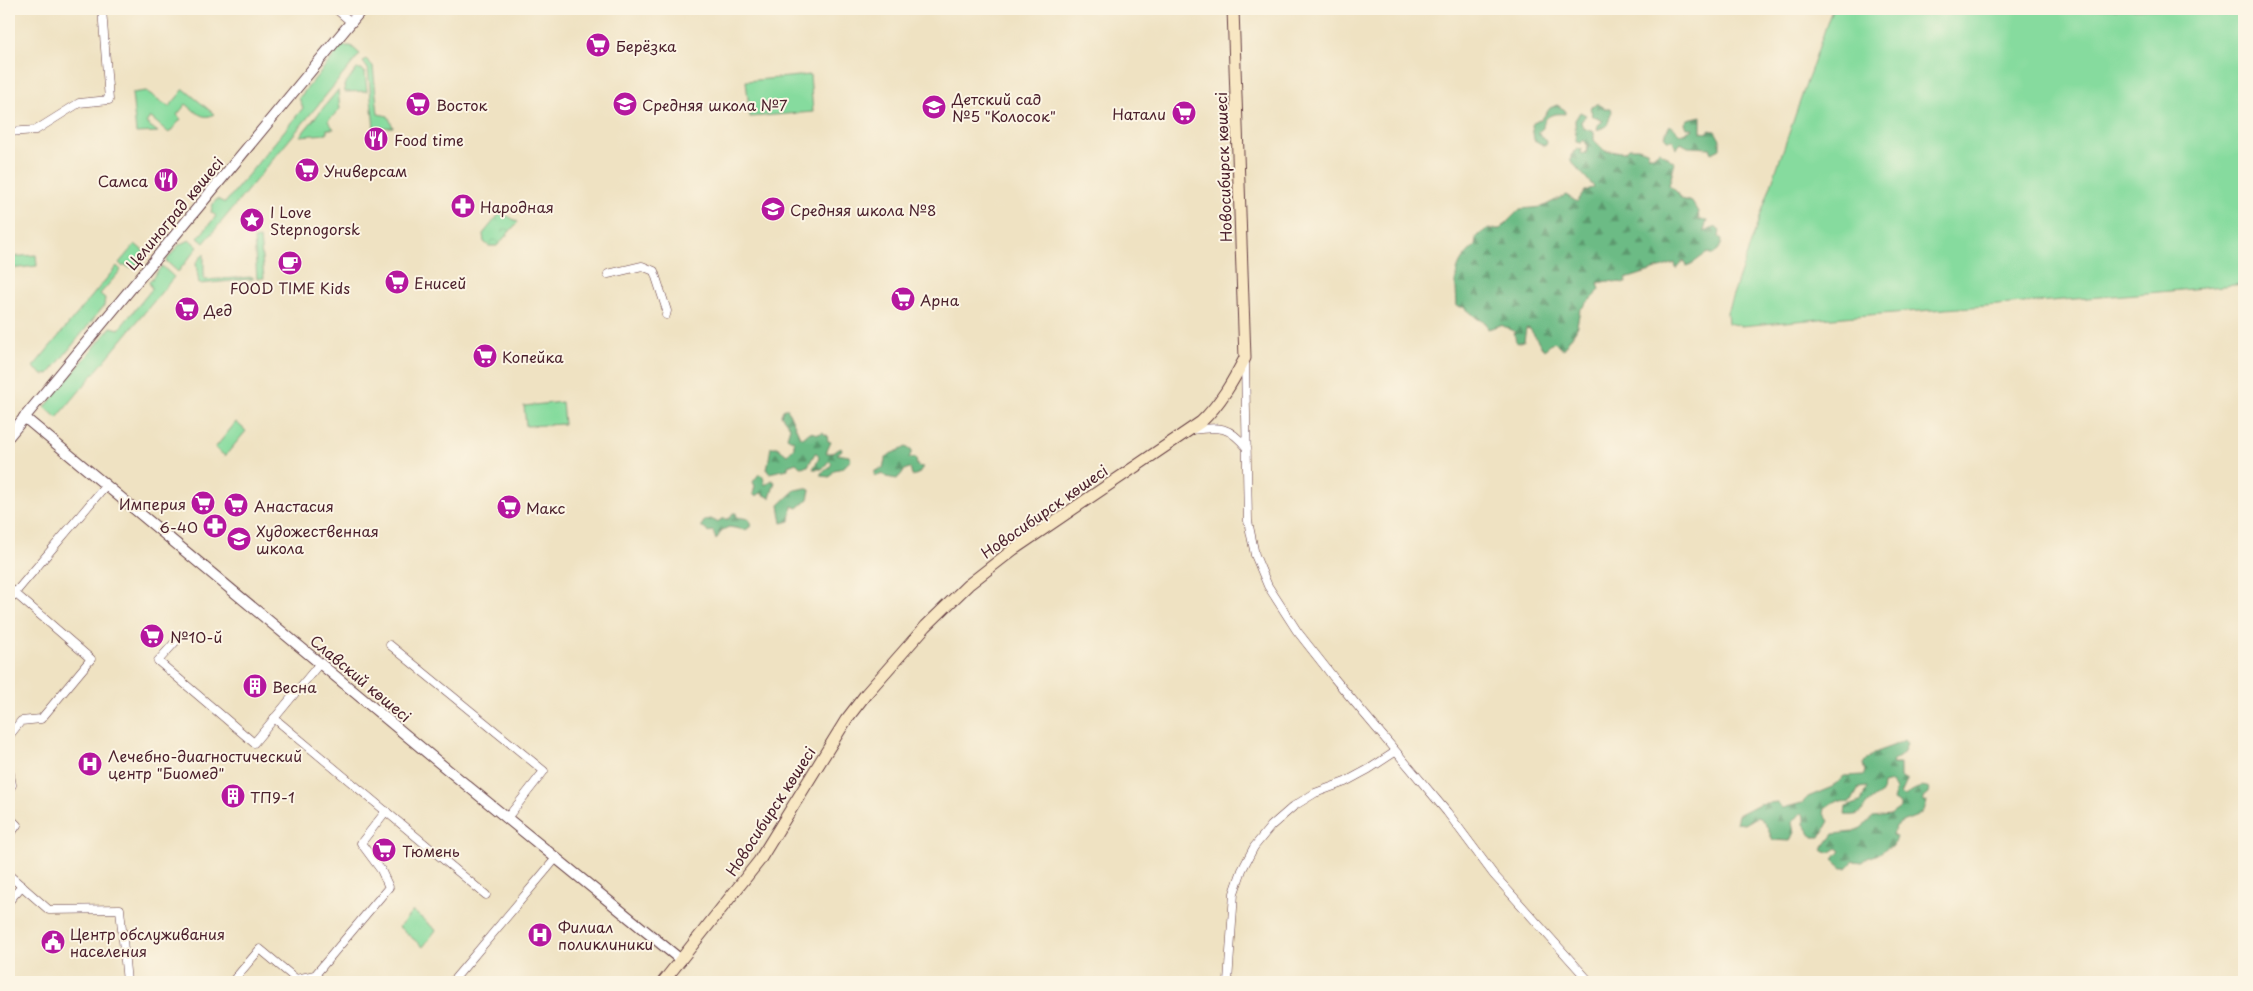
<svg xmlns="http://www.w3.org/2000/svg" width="2253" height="991" font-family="'Playpen Sans',sans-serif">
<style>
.grass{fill:#86db9e;stroke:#687d64}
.forest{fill:url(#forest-firs);stroke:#5b6d58}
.park{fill:url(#park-crowns);stroke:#687d64}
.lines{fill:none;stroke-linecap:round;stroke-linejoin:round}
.minor-casing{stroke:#633c42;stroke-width:9}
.tertiary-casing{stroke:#633c42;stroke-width:12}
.secondary-casing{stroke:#633c42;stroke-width:13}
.minor{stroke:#fff;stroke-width:8}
.tertiary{stroke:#fff;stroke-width:10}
.secondary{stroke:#f8e7c3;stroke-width:11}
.labels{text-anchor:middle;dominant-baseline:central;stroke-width:4;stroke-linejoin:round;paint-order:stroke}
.poi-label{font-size:15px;fill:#4a1f2b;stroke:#fcf5e5;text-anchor:start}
.street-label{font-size:15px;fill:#4a1f2b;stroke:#fcf5e5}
</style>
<defs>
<pattern id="forest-firs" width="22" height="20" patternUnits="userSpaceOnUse" patternTransform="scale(1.25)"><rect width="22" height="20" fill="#6cbb85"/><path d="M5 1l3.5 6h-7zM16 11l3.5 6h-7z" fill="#5b976d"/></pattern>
<pattern id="park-crowns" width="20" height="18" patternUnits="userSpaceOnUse" patternTransform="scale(1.25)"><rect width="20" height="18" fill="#86db9e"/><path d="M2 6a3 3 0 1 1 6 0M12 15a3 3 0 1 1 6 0" fill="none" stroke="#75bc88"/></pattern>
</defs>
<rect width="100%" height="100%" fill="#fcf5e5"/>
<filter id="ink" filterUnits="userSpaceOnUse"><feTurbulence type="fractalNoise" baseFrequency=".02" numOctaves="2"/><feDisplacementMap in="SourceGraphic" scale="10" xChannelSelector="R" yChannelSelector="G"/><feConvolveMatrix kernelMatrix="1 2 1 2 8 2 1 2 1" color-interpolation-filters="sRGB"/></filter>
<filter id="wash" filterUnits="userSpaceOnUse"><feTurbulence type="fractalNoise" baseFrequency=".0096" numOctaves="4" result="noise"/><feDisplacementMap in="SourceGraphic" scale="20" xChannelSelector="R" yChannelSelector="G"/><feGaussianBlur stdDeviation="1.12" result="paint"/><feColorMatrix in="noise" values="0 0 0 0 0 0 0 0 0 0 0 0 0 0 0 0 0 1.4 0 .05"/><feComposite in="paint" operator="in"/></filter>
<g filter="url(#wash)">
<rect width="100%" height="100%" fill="#efe2c2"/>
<g class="grass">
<path d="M1832,9H2244V284C2077,301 1909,310 1741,326L1728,323L1727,312Z"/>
<path d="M342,46H351L360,54L204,243L198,238L216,216L211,212L213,204L217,199L225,203L303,108L299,98Z"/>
<path d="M366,59L373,66L378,114L388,116L393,127L374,128L368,69L363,62Z"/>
<path d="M357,69H362L365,73L367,91L345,92L344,85Z"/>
<path d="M810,75L813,112L750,117L746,81Z"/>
<path d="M184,89L214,114C203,121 195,111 186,104L177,115L181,119L169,133L150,117L146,123L158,132L136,133L132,93L146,91L169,107Z"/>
<path d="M338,90L340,109L328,121L334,129H327V134L300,136Z"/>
<path d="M260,238L264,278L257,279L254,239Z"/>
<path d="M190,240L198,247L178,272L166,261L179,245Z"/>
<path d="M135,244L147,254L137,265L130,268L125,265L123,267L119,263Z"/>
<path d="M204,253V280L253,277V279L199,284L196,263Z"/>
<path d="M36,255L37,266L9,269V257Z"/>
<path d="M117,266L121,270L100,294L105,298L104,306L49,374L43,375L33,367Z"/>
<path d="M162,266L174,277L57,418L45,407L111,327L119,329L152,289L149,282Z"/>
<path d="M562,402L564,424L526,426L524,406Z"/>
<path d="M236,422L246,431L225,456L215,448Z"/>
<path d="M413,911L436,930L423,947L399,927Z"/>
</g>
<g class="forest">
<path d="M1598,104L1605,108H1611L1612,111L1607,126L1597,130L1598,125L1603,121L1593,116L1590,108Z"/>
<path d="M1557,105L1565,110V114C1553,113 1544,115 1543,128L1538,132L1541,137L1546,139L1547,143L1545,146L1534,140L1532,125L1535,121L1541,120L1550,108Z"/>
<path d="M1580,112L1586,115L1581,122L1583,128L1594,132V140L1605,151L1625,152L1629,148H1638L1647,151L1649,156H1653L1659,151L1675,163L1669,185L1678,193L1681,199L1692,202L1698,212L1699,220H1707L1704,232C1710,231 1715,224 1720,230L1719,237L1722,239C1721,247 1719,250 1713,255L1708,253C1701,256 1693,265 1686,266L1683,260L1676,269L1675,263L1626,279V283L1607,281L1598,283L1600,290L1580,310L1576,330L1563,349L1554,342L1544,350L1530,329L1526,328L1524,341L1516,343L1514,331L1501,325L1488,329L1486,323L1478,319L1464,307H1457C1456,278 1451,266 1475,246L1476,237L1487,229H1500L1520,209L1542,207L1566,195L1577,202L1585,191L1594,187L1571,161V155L1577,149H1582L1581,154L1586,153L1588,146L1584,140L1581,143L1576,142L1575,120Z"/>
<path d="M1701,116V132L1706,133L1710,130L1715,131L1720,140V149L1712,153L1710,148L1688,147L1681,143L1676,149L1673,140H1667L1664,136L1670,125L1680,134L1692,130L1693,128H1687L1685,123L1688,119Z"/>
<path d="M787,408L800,437L803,438L810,432L819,434L823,432L824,434L827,435L828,441L831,442L826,453H832L841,448L842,450L837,454L849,456L851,460L843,468L834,470L830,477L821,476V473L829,468L832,463L829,461L822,469H813L819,458L817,453H815L808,466L800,467L796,463L788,466V469L769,473L767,470L771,447H777L787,455L794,447V441L787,437L790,427L781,415L783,410Z"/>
<path d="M906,447L912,451L909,458H916L917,466L923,467L918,474L912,476L910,468L906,469L897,479L886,477L883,474L877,476L874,475L875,471L883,468C887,450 892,455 906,447Z"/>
<path d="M759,474L763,476L765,485L772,480L775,482L770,498L761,493L755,496L753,494L755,486L753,482Z"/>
<path d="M805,488L810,490L808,499L798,508L792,506L790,521L782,523L779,505L795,490Z"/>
<path d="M733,513H736L737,517L749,519L751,526L746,530L729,527L722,530L716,540L713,531L708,532L701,526L705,520L711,519L717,522L722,519H729Z"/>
<path d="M1904,740L1907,743C1904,753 1903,756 1893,760L1892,764H1900V777L1907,781L1901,794L1905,796C1911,791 1921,784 1929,789L1928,794L1923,798V802L1927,801C1924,825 1897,813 1892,835L1896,837L1893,846C1883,848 1885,850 1878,854C1870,858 1869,855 1862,862L1854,861L1847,868H1842L1833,860L1841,851L1837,848C1831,852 1828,855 1822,850L1834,834L1854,832L1861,828L1873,817L1890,815L1900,808V804L1893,800L1896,789L1891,782L1883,784L1882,793C1879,795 1875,797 1872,800C1860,809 1864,817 1845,815L1846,807L1861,802L1867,787L1859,788L1852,801L1848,803C1838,799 1832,801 1825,809L1824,814L1829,821L1820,837H1813L1804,824V816L1801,813L1792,823L1794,832L1790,841L1773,840C1768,832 1767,821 1757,817L1745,824L1736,823L1738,815L1759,804L1777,802L1783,808L1802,803L1808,797L1832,787L1844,776L1863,775L1865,772L1863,764C1876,747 1887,751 1904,740Z"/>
</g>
<path class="park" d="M501,212L518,222L497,246H489L484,242L483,234Z"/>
</g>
<g filter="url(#ink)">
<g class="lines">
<defs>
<g id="minor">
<path d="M336,9L351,22"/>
<path d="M9,132L36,130L79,103L109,100L102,9"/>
<path d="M608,274L642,266L654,271L667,311L666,315"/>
<path d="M1245,360L1248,521L1255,555L1268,586L1297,631L1334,678L1447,812L1494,875L1590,982"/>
<path d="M1192,430C1220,426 1229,426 1247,448"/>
<path d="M9,600L106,485"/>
<path d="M176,641L158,661L254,743L320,663"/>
<path d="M390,645L544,771L507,818"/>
<path d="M274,718L486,895"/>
<path d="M9,736L21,721L41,719L91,659L9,588"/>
<path d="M9,769L12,785L9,789"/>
<path d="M9,817L17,825L9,836"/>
<path d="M9,875L49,910L120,909L127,982"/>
<path d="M9,901L22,886"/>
<path d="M315,975L389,887L381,870L361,843L386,811"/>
<path d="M232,982L260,949L296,979L315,975L323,982"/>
<path d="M452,982L557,857"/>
<path d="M1228,982L1234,893L1242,870L1254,847L1271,826L1294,806L1315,793L1345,782L1369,769L1395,752"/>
</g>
<g id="tertiary">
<path d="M24,417L448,770L681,960"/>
<path d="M9,436L362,9"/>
</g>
<path id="secondary" d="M663,982L759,861L846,720L866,694L926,626L968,585L1014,549L1201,422C1221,403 1233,381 1245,358L1233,9"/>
</defs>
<use href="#minor" class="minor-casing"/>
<use href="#tertiary" class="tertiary-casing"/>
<use href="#secondary" class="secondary-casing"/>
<use href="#minor" class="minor"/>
<use href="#tertiary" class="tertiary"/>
<use href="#secondary" class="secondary"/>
</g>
</g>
<defs>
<symbol id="supermarket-disc" viewBox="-11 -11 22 22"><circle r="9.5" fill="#b5179e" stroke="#fcf5e5"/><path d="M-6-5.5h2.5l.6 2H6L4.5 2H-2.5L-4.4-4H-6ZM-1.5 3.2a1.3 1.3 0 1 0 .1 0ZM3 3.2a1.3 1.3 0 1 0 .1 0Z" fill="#fff"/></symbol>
<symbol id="school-disc" viewBox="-11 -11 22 22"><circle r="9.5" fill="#b5179e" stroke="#fcf5e5"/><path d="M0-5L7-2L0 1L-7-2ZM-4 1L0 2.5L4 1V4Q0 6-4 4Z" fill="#fff"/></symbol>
<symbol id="restaurant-disc" viewBox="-11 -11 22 22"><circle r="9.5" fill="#b5179e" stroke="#fcf5e5"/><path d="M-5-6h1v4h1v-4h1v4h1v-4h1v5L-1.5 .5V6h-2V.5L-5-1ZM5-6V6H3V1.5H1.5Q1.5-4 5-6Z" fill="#fff"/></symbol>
<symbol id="pharmacy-disc" viewBox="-11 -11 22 22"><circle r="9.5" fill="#b5179e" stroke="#fcf5e5"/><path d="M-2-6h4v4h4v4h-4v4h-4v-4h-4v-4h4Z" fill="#fff"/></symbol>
<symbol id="sight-disc" viewBox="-11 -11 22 22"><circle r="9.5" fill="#b5179e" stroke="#fcf5e5"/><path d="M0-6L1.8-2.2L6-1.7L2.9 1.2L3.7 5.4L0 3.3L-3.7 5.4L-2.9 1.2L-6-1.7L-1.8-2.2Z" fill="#fff"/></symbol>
<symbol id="cafe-disc" viewBox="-11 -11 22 22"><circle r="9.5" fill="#b5179e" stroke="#fcf5e5"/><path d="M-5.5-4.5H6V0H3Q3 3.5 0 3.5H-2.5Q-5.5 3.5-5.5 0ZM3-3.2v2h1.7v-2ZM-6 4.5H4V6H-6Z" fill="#fff"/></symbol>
<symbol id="building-disc" viewBox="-11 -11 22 22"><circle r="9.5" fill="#b5179e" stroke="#fcf5e5"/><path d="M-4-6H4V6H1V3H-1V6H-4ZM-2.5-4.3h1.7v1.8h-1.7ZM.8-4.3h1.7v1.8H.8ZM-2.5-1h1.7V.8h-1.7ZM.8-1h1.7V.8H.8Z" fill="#fff"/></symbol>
<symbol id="hospital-disc" viewBox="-11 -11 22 22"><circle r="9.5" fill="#b5179e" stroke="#fcf5e5"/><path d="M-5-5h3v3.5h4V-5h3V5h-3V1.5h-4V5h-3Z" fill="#fff"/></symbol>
<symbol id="civic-disc" viewBox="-11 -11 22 22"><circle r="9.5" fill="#b5179e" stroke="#fcf5e5"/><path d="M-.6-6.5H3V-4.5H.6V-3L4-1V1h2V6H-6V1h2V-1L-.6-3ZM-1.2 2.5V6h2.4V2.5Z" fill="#fff"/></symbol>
</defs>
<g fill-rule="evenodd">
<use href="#supermarket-disc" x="584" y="31" width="28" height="28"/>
<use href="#supermarket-disc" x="404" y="90" width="28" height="28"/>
<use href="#school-disc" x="611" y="90" width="28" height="28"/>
<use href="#school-disc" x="920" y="93" width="28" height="28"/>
<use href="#supermarket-disc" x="1170" y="99" width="28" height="28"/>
<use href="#restaurant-disc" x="362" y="125" width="28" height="28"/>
<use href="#supermarket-disc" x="293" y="156" width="28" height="28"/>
<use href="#restaurant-disc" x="152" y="166" width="28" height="28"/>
<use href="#pharmacy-disc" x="449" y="192" width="28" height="28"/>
<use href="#school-disc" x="759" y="195" width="28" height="28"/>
<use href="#sight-disc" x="238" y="206" width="28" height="28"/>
<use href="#cafe-disc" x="276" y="249" width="28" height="28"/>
<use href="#supermarket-disc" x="383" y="268" width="28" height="28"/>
<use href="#supermarket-disc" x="889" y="285" width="28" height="28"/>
<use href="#supermarket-disc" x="173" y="295" width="28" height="28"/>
<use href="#supermarket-disc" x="471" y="342" width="28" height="28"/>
<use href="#supermarket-disc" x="189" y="489" width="28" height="28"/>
<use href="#supermarket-disc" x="222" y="491" width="28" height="28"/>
<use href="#supermarket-disc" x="495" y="493" width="28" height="28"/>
<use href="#pharmacy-disc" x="201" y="512" width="28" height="28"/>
<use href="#school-disc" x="225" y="525" width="28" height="28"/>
<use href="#supermarket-disc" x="138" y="622" width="28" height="28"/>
<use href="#building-disc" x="241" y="672" width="28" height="28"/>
<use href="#hospital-disc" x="76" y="750" width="28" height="28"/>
<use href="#building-disc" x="219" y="782" width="28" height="28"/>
<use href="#supermarket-disc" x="370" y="836" width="28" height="28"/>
<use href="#hospital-disc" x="526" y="921" width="28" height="28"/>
<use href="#civic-disc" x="39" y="928" width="28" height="28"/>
</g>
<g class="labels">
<g class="poi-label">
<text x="616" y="45">Берёзка</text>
<text x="952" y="98">Детский сад<tspan x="952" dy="17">№5 "Колосок"</tspan></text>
<text x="436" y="104">Восток</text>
<text x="642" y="104">Средняя школа №7</text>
<text x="1166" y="113" text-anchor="end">Натали</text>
<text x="394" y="139">Food time</text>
<text x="324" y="170">Универсам</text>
<text x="148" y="180" text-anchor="end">Самса</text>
<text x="480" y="206">Народная</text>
<text x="790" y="209">Средняя школа №8</text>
<text x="270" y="211">I Love<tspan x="270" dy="17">Stepnogorsk</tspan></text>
<text x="414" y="282">Енисей</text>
<text x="290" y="287" text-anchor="middle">FOOD TIME Kids</text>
<text x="920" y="299">Арна</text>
<text x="204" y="309">Дед</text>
<text x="502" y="356">Копейка</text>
<text x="186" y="503" text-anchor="end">Империя</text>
<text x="254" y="505">Анастасия</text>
<text x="526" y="507">Макс</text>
<text x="198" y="526" text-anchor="end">6-40</text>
<text x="256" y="530">Художественная<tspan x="256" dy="17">школа</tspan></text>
<text x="170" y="636">№10-й</text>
<text x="272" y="686">Весна</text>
<text x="108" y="755">Лечебно-диагностический<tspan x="108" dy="17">центр "Биомед"</tspan></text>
<text x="250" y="796">ТП9-1</text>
<text x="402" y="850">Тюмень</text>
<text x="558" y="926">Филиал<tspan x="558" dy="17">поликлиники</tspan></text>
<text x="70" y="933">Центр обслуживания<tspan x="70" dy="17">населения</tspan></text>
</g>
<g class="street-label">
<text transform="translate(1223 167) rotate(-92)">Новосибирск көшесі</text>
<text transform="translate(174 213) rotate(-50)">Целиноград көшесі</text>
<text transform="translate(1044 511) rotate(-35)">Новосибирск көшесі</text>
<text transform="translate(361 678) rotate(40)">Славский көшесі</text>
<text transform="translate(770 811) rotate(-57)">Новосибирск көшесі</text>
</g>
</g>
<rect width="2253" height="991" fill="none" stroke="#fcf5e5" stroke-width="30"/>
</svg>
